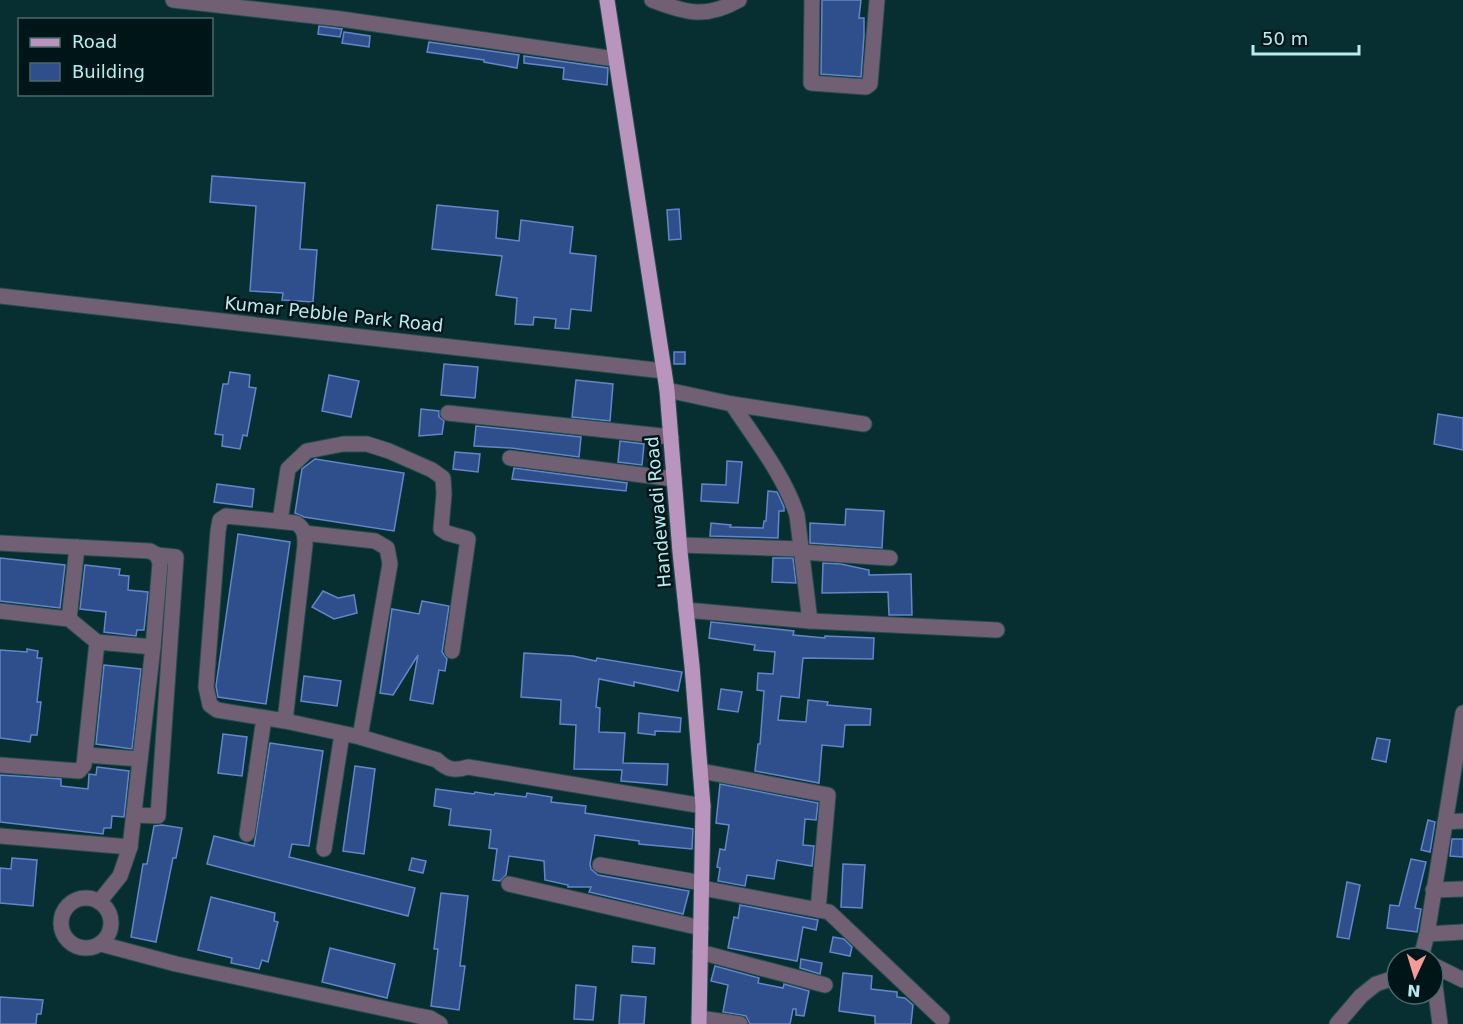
<svg xmlns="http://www.w3.org/2000/svg" width="1463" height="1024" font-family="'DejaVu Sans',sans-serif">
<style>
.building{fill:#2f4f8c;stroke:#6386c8;stroke-width:1.5}
.lines{fill:none;stroke-linecap:round;stroke-linejoin:round}
.minor-casing{stroke:#234d50;stroke-width:17}
.major-casing{stroke:#234d50;stroke-width:17}
.minor{stroke:#715f73;stroke-width:15}
.major{stroke:#b995be;stroke-width:15}
.labels{text-anchor:middle;dominant-baseline:central;stroke-width:5;stroke-linejoin:round;paint-order:stroke}
.street-label{font-size:18px;fill:#b8ecf0;stroke:#001517}
</style>
<rect width="100%" height="100%" fill="#072f31"/>
<g class="building">
<path d="M822,0H861L859,18H864V36L861,77L821,74Z"/>
<path d="M319,26L342,29L340,37L318,34Z"/>
<path d="M344,32L370,36L369,47L342,43Z"/>
<path d="M429,42L519,55L517,68L484,62V60L427,52Z"/>
<path d="M524,56L608,68L607,85L563,79L564,68L524,63Z"/>
<path d="M212,176L305,183L300,249L317,250L313,302L282,300L283,293L250,291L256,206L210,202Z"/>
<path d="M437,205L498,211L496,238L519,241L521,220L573,227L570,253L596,256L591,311L571,309L569,329L555,328L556,319L534,317L533,325L515,324L517,298L496,295L502,256L432,249Z"/>
<path d="M679,209L681,239L669,240L667,210Z"/>
<rect x="674" y="352" width="11" height="12"/>
<path d="M444,364L478,367L475,398L441,395Z"/>
<path d="M230,372L250,375L249,387L256,388L247,436L243,435L240,449L222,446L223,435L215,434L223,384H228Z"/>
<path d="M329,375L359,381L351,417L322,411Z"/>
<path d="M576,380L613,384L610,421L572,417Z"/>
<path d="M421,409L439,411V417L444,421L442,434L419,436Z"/>
<path d="M1438,414L1463,418V450L1434,444Z"/>
<path d="M476,426L581,437L579,457L511,448L474,446Z"/>
<path d="M620,441L644,444L642,465L618,462Z"/>
<path d="M455,452L480,454L478,472L453,469Z"/>
<path d="M315,459L404,473L394,531L304,517L295,513L302,469Z"/>
<path d="M727,461L742,462L738,503L701,501L702,484L726,485Z"/>
<path d="M514,468L627,483L626,491L512,479Z"/>
<path d="M217,484L254,489L252,507L214,502Z"/>
<path d="M768,491L777,492L784,507V511H779L778,538L710,536L711,523L731,525L730,527L763,528L764,521H766Z"/>
<path d="M846,509L884,511L882,548L810,543V523L845,525Z"/>
<path d="M238,534L290,542L266,704L218,697L216,686Z"/>
<path d="M0,558L65,565L60,608L0,601Z"/>
<path d="M773,558H793L796,583L772,582Z"/>
<path d="M823,563L841,564L869,570V575L911,574L912,615H889L888,592L822,593Z"/>
<path d="M85,565L120,569L119,575L129,576L128,590L148,592L144,630H137L136,636L104,632L106,612L80,609Z"/>
<path d="M323,591L338,598L354,595L357,613L334,619L312,607Z"/>
<path d="M422,601L449,606L442,652L447,659L445,671L439,670L433,704L410,700L418,655L393,695L380,693L392,609L419,614Z"/>
<path d="M711,622L794,631L793,635L825,638V636L874,638L873,659L803,658L799,698L781,696L778,720L806,722L808,700L828,702L827,705L871,709L870,725H845L843,747L822,745L819,783L755,771L758,744H760L764,691L757,690L758,673L773,674L775,652L754,650L755,645L709,638Z"/>
<path d="M27,649L38,651L37,658H42L37,702H41L37,735H31L30,742L0,738V650L27,652Z"/>
<path d="M524,653L573,656L596,661L597,658L682,672L678,691L634,682V686L599,679L596,707L600,708L599,732L625,733L623,763L668,764L667,785L621,781L622,770L574,769L576,725L560,724L561,700L521,697Z"/>
<path d="M104,665L141,669L132,749L96,744Z"/>
<path d="M304,676L341,681L337,706L301,701Z"/>
<path d="M721,689L742,692L738,712L718,709Z"/>
<path d="M639,713L681,718L680,732L655,731V735L638,733Z"/>
<path d="M223,734L247,737L242,776L218,773Z"/>
<path d="M1377,738L1390,740L1386,762L1372,759Z"/>
<path d="M270,743L323,751L309,846L292,844L289,857L415,888L408,916L207,864L214,836L254,846Z"/>
<path d="M355,766L375,769L364,854L343,851Z"/>
<path d="M97,767L129,771L124,817L112,816L111,828H104L103,834L0,822V775L61,779V786L88,789L89,774L96,775Z"/>
<path d="M720,784L818,803L816,820L805,819L803,845L814,846L812,866L777,860L774,879L747,875L745,886L718,881L720,868L717,867L720,849L725,850L729,825L716,823Z"/>
<path d="M436,789L474,794L475,792L494,795L495,793L526,797L527,793L552,797L551,802L586,806L585,813L693,829L692,849L639,844V841L595,835L590,864L591,869L598,875L689,891L683,914L589,892L591,887H568V885L545,880L544,861L509,856L506,875L500,881L493,880L497,849L489,848L491,830L449,825L451,809L434,806Z"/>
<path d="M1428,820L1435,822L1430,852L1421,850Z"/>
<path d="M162,825L182,828L176,858H173L156,942L131,937L143,864H147L154,826Z"/>
<path d="M1452,839H1463V857L1450,856Z"/>
<path d="M12,858L37,860L33,906L0,903V868L11,869Z"/>
<path d="M412,858L426,861L423,873L409,870Z"/>
<path d="M1411,859L1426,862L1415,908L1421,909L1417,932L1387,928L1390,905L1399,906Z"/>
<path d="M843,864L865,865L862,908L841,907Z"/>
<path d="M1347,882L1360,885L1349,939L1337,937Z"/>
<path d="M441,893L468,896L460,966H465L459,1010L431,1006L438,949H434Z"/>
<path d="M211,897L275,913L274,921L278,922L268,962L262,960L259,969L231,963L232,958L198,950Z"/>
<path d="M740,905L818,920L816,930L803,927L797,961L728,948L734,917L738,918Z"/>
<path d="M833,937L844,939L852,947L850,956L830,952Z"/>
<path d="M633,946L655,948L654,964L632,962Z"/>
<path d="M330,948L395,964L387,998L322,982Z"/>
<path d="M801,959L822,963L820,974L800,968Z"/>
<path d="M715,966L759,978L758,983L783,988L784,984L809,991L804,1016L796,1015V1009H793L790,1024H750L746,1016L723,1012L728,985L711,981Z"/>
<path d="M843,973L872,976L871,989L897,992V997L905,998L913,1005L911,1024H875V1016L839,1011Z"/>
<path d="M576,985L596,987L593,1020L574,1019Z"/>
<path d="M621,995L646,997L644,1024H619Z"/>
<path d="M0,997L43,1000L41,1014H37L36,1024H0Z"/>
</g>
<g class="lines">
<defs>
<g id="minor">
<path d="M173,0L341,19L615,59"/>
<path d="M652,0C686,13 706,19 739,0"/>
<path d="M812,0L811,83L866,87L870,84L877,0"/>
<path d="M0,296L664,371"/>
<path d="M667,390L732,404L864,424"/>
<path d="M448,413L671,437"/>
<path d="M510,458L674,479"/>
<path d="M280,521L288,469L307,451L343,444H367L389,451L432,470L443,478L444,494L441,529L447,533L468,539L452,651"/>
<path d="M304,533L375,541L387,548L390,564L360,737"/>
<path d="M0,543L150,551L157,555L160,563L153,647L130,847L120,876L99,902"/>
<path d="M680,545L801,549"/>
<path d="M801,552L890,558"/>
<path d="M686,610L810,621L797,515C784,475 755,439 732,404"/>
<path d="M0,611L69,619L97,642L153,647"/>
<path d="M69,619L77,547"/>
<path d="M810,621L997,630"/>
<path d="M285,721L305,545C305,535 305,529 296,523L226,516L220,520L218,531L206,687L210,705L217,710L285,721L360,737L437,760C447,770 455,771 468,767L703,806"/>
<path d="M87,755L140,759"/>
<path d="M0,765L79,771L84,765L97,642"/>
<path d="M701,771L828,795L818,910"/>
<path d="M134,815L158,816L176,557L157,555"/>
<path d="M1445,822L1463,821"/>
<path d="M247,834L264,718"/>
<path d="M0,836L130,847"/>
<path d="M324,849L342,734"/>
<path d="M600,865L702,883"/>
<path d="M509,884L701,928"/>
<path d="M702,888L829,912L942,1019"/>
<path d="M1433,890L1463,889"/>
<circle cx="86" cy="923" r="25"/>
<path d="M1427,934L1463,932"/>
<path d="M101,944L176,964L419,1016L430,1018L440,1024"/>
<path d="M700,952L825,985"/>
<path d="M1421,958L1427,934L1463,713"/>
<path d="M1433,965L1463,980"/>
<path d="M1433,970L1440,1024"/>
<path d="M699,1018L740,1024"/>
<path d="M1337,1024L1361,996L1376,984L1397,977"/>
</g>
<path id="major" d="M607,0L667,390L680,552L692,666L703,806L699,1024"/>
</defs>
<use href="#minor" class="minor-casing"/>
<use href="#major" class="major-casing"/>
<use href="#minor" class="minor"/>
<use href="#major" class="major"/>
</g>
<g class="labels">
<g class="street-label">
<text transform="translate(334 314) rotate(6)">Kumar Pebble Park Road</text>
<text transform="translate(658 512) rotate(-95)">Handewadi Road</text>
</g>
</g>
<rect x="18" y="18" width="195" height="78" fill="#001517" stroke="#4a6b6e" stroke-width="1.5"/>
<rect x="30" y="38" width="30" height="9" fill="#b995be" stroke="#4a6b6e" stroke-width="1.5"/>
<text x="72" y="48" font-size="18" fill="#b8ecf0">Road</text>
<rect x="30" y="63" width="30" height="18" fill="#2f4f8c" stroke="#4a6b6e" stroke-width="1.5"/>
<text x="72" y="78" font-size="18" fill="#b8ecf0">Building</text>
<g transform="translate(1415 976) rotate(184)"><circle r="28" fill="#001517" stroke="#4a6b6e" stroke-width="1.5"/>
<path d="M0-4.5L10 22L0 15L-10 22Z" fill="#f59b98"/>
<text y="-9" font-size="16" font-weight="bold" text-anchor="middle" fill="#b8ecf0">N</text>
</g>
<path d="M1253 45v9h106v-9" fill="none" stroke="#b8ecf0" stroke-width="3"/>
<text x="1262" y="45" font-size="18" fill="#b8ecf0" stroke="#001517" stroke-width="4.5" paint-order="stroke">50 m</text>
</svg>
